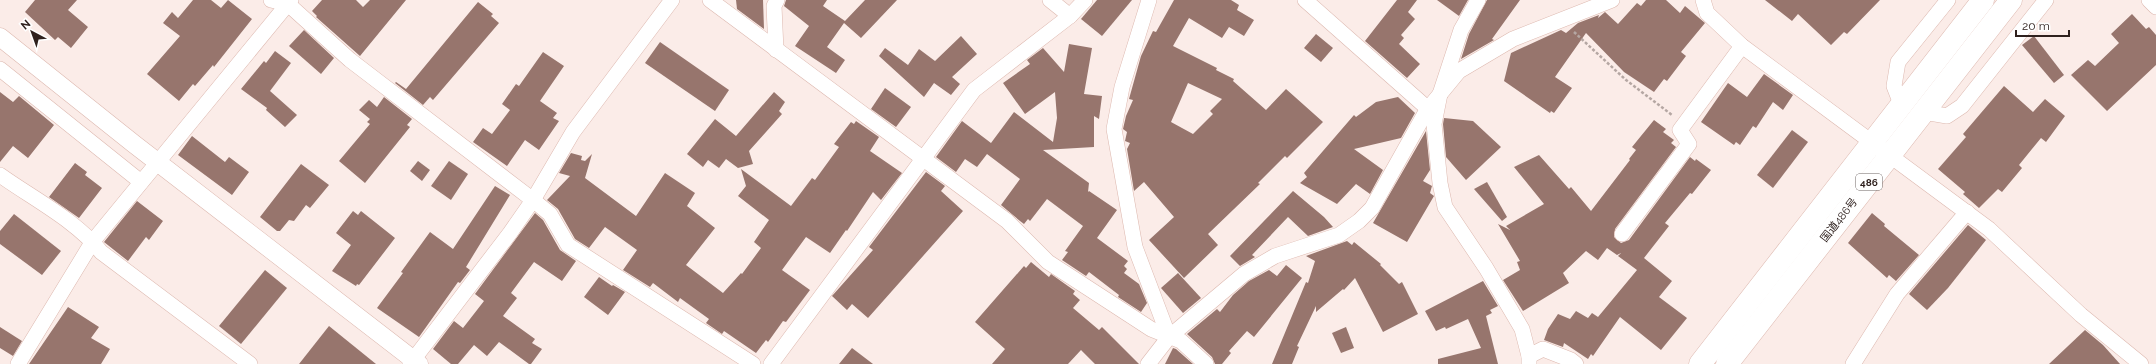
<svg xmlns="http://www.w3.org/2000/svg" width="2156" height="364" font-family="Raleway,'Noto Sans JP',sans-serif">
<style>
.building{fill:#97756d;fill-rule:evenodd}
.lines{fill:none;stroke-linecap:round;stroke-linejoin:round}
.minor-casing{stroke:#ddb8af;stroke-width:16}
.tertiary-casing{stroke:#ddb8af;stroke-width:19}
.trunk-casing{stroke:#ddb8af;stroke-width:23}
.path{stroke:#b5a7a3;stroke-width:2.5;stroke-dasharray:3 2;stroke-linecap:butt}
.minor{stroke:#fff;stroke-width:15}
.tertiary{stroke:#fff;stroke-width:18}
.trunk{stroke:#fff;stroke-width:22}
.labels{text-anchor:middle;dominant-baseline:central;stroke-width:3;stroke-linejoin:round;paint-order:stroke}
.shield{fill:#fff;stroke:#6d6462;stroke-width:1}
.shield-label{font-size:10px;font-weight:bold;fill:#2f211e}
.street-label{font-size:11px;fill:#2f211e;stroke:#fff}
</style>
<rect width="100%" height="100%" fill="#fbece8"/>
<g class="building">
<path d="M35,0H77L68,10L88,27L71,48L58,37L55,40L25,12Z"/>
<path d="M193,0H211L221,8L228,0L252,19L214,67L213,65L195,86L193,84L179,101L147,74L180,36L163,23L172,12L178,18Z"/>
<path d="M322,0H356L363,7L370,0H406L360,56L316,17L317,16L312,11Z"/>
<path d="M736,0H763L764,29L737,9Z"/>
<path d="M786,0H827L823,6L845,21L865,0H897L861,38L844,23L827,47L845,60L836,73L795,46L809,26L784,6Z"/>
<path d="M1097,0H1132L1102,36L1081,19Z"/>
<path d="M1174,0H1231L1239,5L1237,10L1254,20L1244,36L1229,27L1222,38L1189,18L1173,46L1217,68L1216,70L1234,79L1233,81L1266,110L1286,89L1323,122L1287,158L1285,156L1258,183L1260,184L1208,234L1218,245L1184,278L1149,240L1174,217L1144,182L1134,191L1127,149L1130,143L1125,141L1127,132L1123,129L1126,116L1133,100L1129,99L1141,56L1153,31L1156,32ZM1188,83L1222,99L1210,111L1213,114L1193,134L1171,122Z"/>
<path d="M1397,0H1417L1408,12L1415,19L1401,35L1404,38L1399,44L1420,64L1407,78L1365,41Z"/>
<path d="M1437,0H1468L1459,16Z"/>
<path d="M1487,0H1520L1492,39L1494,40L1461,59L1469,34Z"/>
<path d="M1646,0H1666L1680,13L1685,6L1705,23L1681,52L1686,56L1667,81L1664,79L1654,92L1624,72L1586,33L1555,77L1572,88L1554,113L1551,111L1550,113L1504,81L1511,53L1561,30L1566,33L1578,23L1599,15L1598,18L1605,12L1618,24L1637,3L1641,6Z"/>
<path d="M1765,0H1880L1847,34L1844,32L1831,45L1798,14L1792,21Z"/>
<path d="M478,2L493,14L491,16L499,23L433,100L430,97L423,105L395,83L396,82L406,89Z"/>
<path d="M2132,14L2146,29L2149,27L2156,35V65L2107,111L2071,75L2088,60L2095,66L2119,43L2111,34Z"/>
<path d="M304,30L334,58L321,74L289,46Z"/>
<path d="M1316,34L1333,48L1321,62L1304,48Z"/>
<path d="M961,36L977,54L952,77L960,84L951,95L934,83L924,97L879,56L885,48L908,65L919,49L935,61Z"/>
<path d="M2034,36L2064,75L2054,83L2022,45Z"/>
<path d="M660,42L729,90L715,111L645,63Z"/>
<path d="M1069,44L1092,48L1084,94L1102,96L1099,119L1094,116V147L1043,150L1089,183L1088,192L1089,191L1117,210L1097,238L1128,261L1124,266L1127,269L1124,273L1139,284L1147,303L1141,312L1118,297L1119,295L1089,272L1086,276L1062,260L1068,252L1065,251L1083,226L1047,199L1030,221L1028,219L1024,224L1020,221L1001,205L1020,179L987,154L977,167L965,159L956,172L936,157L962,121L991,143L1014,112L1053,142L1057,118L1055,92L1025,114L1003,83L1030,64L1027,60L1043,48L1064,72Z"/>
<path d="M275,51L291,63L270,91L297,115L285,127L266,110L267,108L241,89L264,61L266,63Z"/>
<path d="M543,52L564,66L540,101L557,113L553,118L559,121L539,150L525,140L507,166L473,142L483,128L492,134L510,110L502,104L516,84L519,86Z"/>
<path d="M1764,74L1793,95L1783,110L1773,102L1756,128L1753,126L1740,145L1736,142L1734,145L1701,122L1728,83L1747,97Z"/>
<path d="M2004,86L2033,112L2045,99L2065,116L2046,142L2041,138L2019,165L2022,168L2002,192L1998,189L1979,208L1963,194L1965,192L1938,169L1966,137L1963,134Z"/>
<path d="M885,88L911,107L896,127L871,109Z"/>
<path d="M0,92L13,102L19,96L54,125L28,158L13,146L0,162Z"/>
<path d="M774,92L785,102L779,111L782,114L749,151L753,164L738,168L726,159L719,168L708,160L703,167L687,154L715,119L736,136Z"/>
<path d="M384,97L412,119L407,125L410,127L365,183L339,161L370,124L367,122L370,119L359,110L369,100L377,107Z"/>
<path d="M1398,97L1415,113L1401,138L1354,149L1383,170L1370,194L1356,184L1337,204L1300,183L1307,177L1304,173L1354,115L1356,117L1376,102Z"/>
<path d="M1444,118L1473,121L1501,147L1466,180L1446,157L1443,124Z"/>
<path d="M1654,120L1666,129L1663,132L1674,140L1671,143L1676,147L1615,229L1614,237L1621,243L1629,240L1690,157L1695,161L1696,159L1711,170L1692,194L1690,193L1665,223L1669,226L1644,258L1672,281L1659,297L1687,318L1661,350L1620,317L1593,356L1591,354L1588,359L1564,343L1563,347L1544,340L1548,329L1558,314L1570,319L1576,311L1588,318L1592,313L1598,317L1637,270L1618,256L1621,253L1617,255L1607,248L1598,260L1586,251L1563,273L1569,283L1523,311L1503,280L1520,270L1517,262L1520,261L1498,224L1510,230L1506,226L1544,204L1514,167L1539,155L1569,189L1571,187L1591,211L1630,160L1629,159L1636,150L1632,147Z"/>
<path d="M856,121L879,137L870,151L902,173L881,200L873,192L847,231L846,230L830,253L806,237L782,270L810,290L786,322L783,321L768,342L766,340L756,353L724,331L722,334L706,323L709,319L680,298L678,302L653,283L650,287L623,270L637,250L605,227L589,248L575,239L558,209L547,200L570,176L559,173L571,153L582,156L581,160L585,161L592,154L585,178L636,216L665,173L695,193L687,206L715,228L686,265L723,293L741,273L742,274L761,248L754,242L769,220L738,196L746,186L741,169L791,206L812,178L815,180L839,147L834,144L851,122L854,124Z"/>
<path d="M1792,130L1808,142L1773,188L1757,175Z"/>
<path d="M1426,131L1430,170L1423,181L1432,186L1430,193L1434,196L1407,242L1373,223Z"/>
<path d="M192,136L225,162L229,157L249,172L232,195L178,155Z"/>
<path d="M418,161L430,170L422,181L410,171Z"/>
<path d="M449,161L468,174L451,200L431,186Z"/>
<path d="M75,163L87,172L85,175L102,188L79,218L49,197Z"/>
<path d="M301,164L329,185L310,208L306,205L294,221L289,220L280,231H277L260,217Z"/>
<path d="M926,172L945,186L941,191L963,211L868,318L852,304L847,310L832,296L873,250L869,247Z"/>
<path d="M1487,182L1507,217L1502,221L1474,189Z"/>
<path d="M495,186L510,195L466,267L470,270L460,283L458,282L419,337L377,308L403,273L401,272L430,232L453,249Z"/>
<path d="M1293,191L1324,217L1333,227L1308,236L1288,217L1252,255L1255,257L1240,266L1230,256Z"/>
<path d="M137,201L163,221L149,240L146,237L128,261L104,242Z"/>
<path d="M353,211L358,215L361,211L395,238L359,285L357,284L356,286L332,271L351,245L336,233Z"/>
<path d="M535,213L543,220L560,250L576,261L562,281L534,262L511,293L517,298L503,316L535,339L532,343L542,349L531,364H529L499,342L487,356L474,345L458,364H451L433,349L454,321L463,328L484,301L475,294Z"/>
<path d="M1872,213L1885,224L1884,226L1919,255L1896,281L1889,275L1887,278L1848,243Z"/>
<path d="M14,214L61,251L42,275L0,244V231Z"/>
<path d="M1968,225L1986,240L1948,288L1927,310L1909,294Z"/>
<path d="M1347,241L1352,245L1354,242L1381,264L1380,265L1399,284L1402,282L1418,314L1383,332L1355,278L1344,290L1343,289L1316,312V306L1297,346L1299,347L1292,364H1272L1306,282L1308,283L1315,261L1306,256Z"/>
<path d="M1031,262L1049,277L1051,274L1075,291L1073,294L1080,300L1073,308L1099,330L1102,327L1139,364H1095L1081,350L1068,364H992L1005,349L975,322L1024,266L1026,268Z"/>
<path d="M1286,265L1302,278L1254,337L1247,331L1229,351L1231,353L1222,364H1215L1212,357L1187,334L1217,309L1220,312L1233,295L1249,281L1269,270L1277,276Z"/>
<path d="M265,270L287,288L241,344L219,326Z"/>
<path d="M1178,273L1201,298L1183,313L1161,288Z"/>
<path d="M599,277L612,286L613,285L625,292L608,315L584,297Z"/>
<path d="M1483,281L1498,306L1490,310L1492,313L1486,316L1498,364H1438V359L1481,348L1468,319L1446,329L1445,327L1436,331L1425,311Z"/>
<path d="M68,307L99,327L91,338L110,349L101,364H29Z"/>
<path d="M329,326L376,364H299Z"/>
<path d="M0,327L22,341L13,356L0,348Z"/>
<path d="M1346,327L1354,348L1341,353L1332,333Z"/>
<path d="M2085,330L2103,345L2120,364H2049Z"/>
<path d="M852,348L873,364H839Z"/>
<path d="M1173,348L1176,349L1193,364H1165Z"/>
</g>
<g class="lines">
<defs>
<g id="minor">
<path d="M271,0L288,4L350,60L533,200L550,214L568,245L753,364"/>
<path d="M710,0L1007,221L1048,262L1151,329L1181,341L1206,364"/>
<path d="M1050,0L1070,16"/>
<path d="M1149,0L1122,87L1114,129L1135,247L1169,337"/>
<path d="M1305,0L1435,115"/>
<path d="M1478,0L1461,30L1440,94L1434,124L1440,183L1445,207L1486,268L1522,329L1529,356V364"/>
<path d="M1703,0L1707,13L1742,46L1989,229L2081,315L2141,364"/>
<path d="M2149,0L2156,7"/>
<path d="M776,50L774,6L777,0"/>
<path d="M0,69L141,182"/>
<path d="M1901,104L1894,86L1898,62L1948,0"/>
<path d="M1924,112L1947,116L1962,106L2046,0"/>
<path d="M0,175C32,198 77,221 101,252L250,364"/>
<path d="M1622,234L1689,144L1680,130L1742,46"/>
<path d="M1529,356L1543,349L1571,360L1576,364"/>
<path d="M18,364L93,241L291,0"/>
<path d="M410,364L510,233L533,200L573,132L672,0"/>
<path d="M771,364L974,90L1070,16L1085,0"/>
<path d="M1148,364L1169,337L1244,274L1275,256L1339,235L1359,221L1372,208L1427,110L1459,71L1513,39L1612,0"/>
<path d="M1853,364L1897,294L1967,212"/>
</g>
<path id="tertiary" d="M0,37L134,144L419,364"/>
<g id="trunk">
<path d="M1700,364L1983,0"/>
<path d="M1727,364L2011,0"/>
</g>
</defs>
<use href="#minor" class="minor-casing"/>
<use href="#tertiary" class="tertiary-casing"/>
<use href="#trunk" class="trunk-casing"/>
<path class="path" d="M1574,32L1626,80L1672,115"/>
<use href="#minor" class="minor"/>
<use href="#tertiary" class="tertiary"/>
<use href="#trunk" class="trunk"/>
</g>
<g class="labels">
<rect class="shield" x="1856" y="174" width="26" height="16" rx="3"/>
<g class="shield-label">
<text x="1869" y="182">486</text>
</g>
<g class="street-label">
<text transform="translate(1839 220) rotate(-52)">国道486号</text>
</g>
</g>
<g transform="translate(32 32) rotate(319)" stroke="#ffffff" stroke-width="3" paint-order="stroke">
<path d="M0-3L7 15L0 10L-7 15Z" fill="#2f211e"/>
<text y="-6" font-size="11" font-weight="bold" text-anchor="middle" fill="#2f211e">N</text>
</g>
<path d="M2016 30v6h53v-6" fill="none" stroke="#2f211e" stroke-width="2"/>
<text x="2022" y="30" font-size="12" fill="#2f211e" stroke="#ffffff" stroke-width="3" paint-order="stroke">20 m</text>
</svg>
